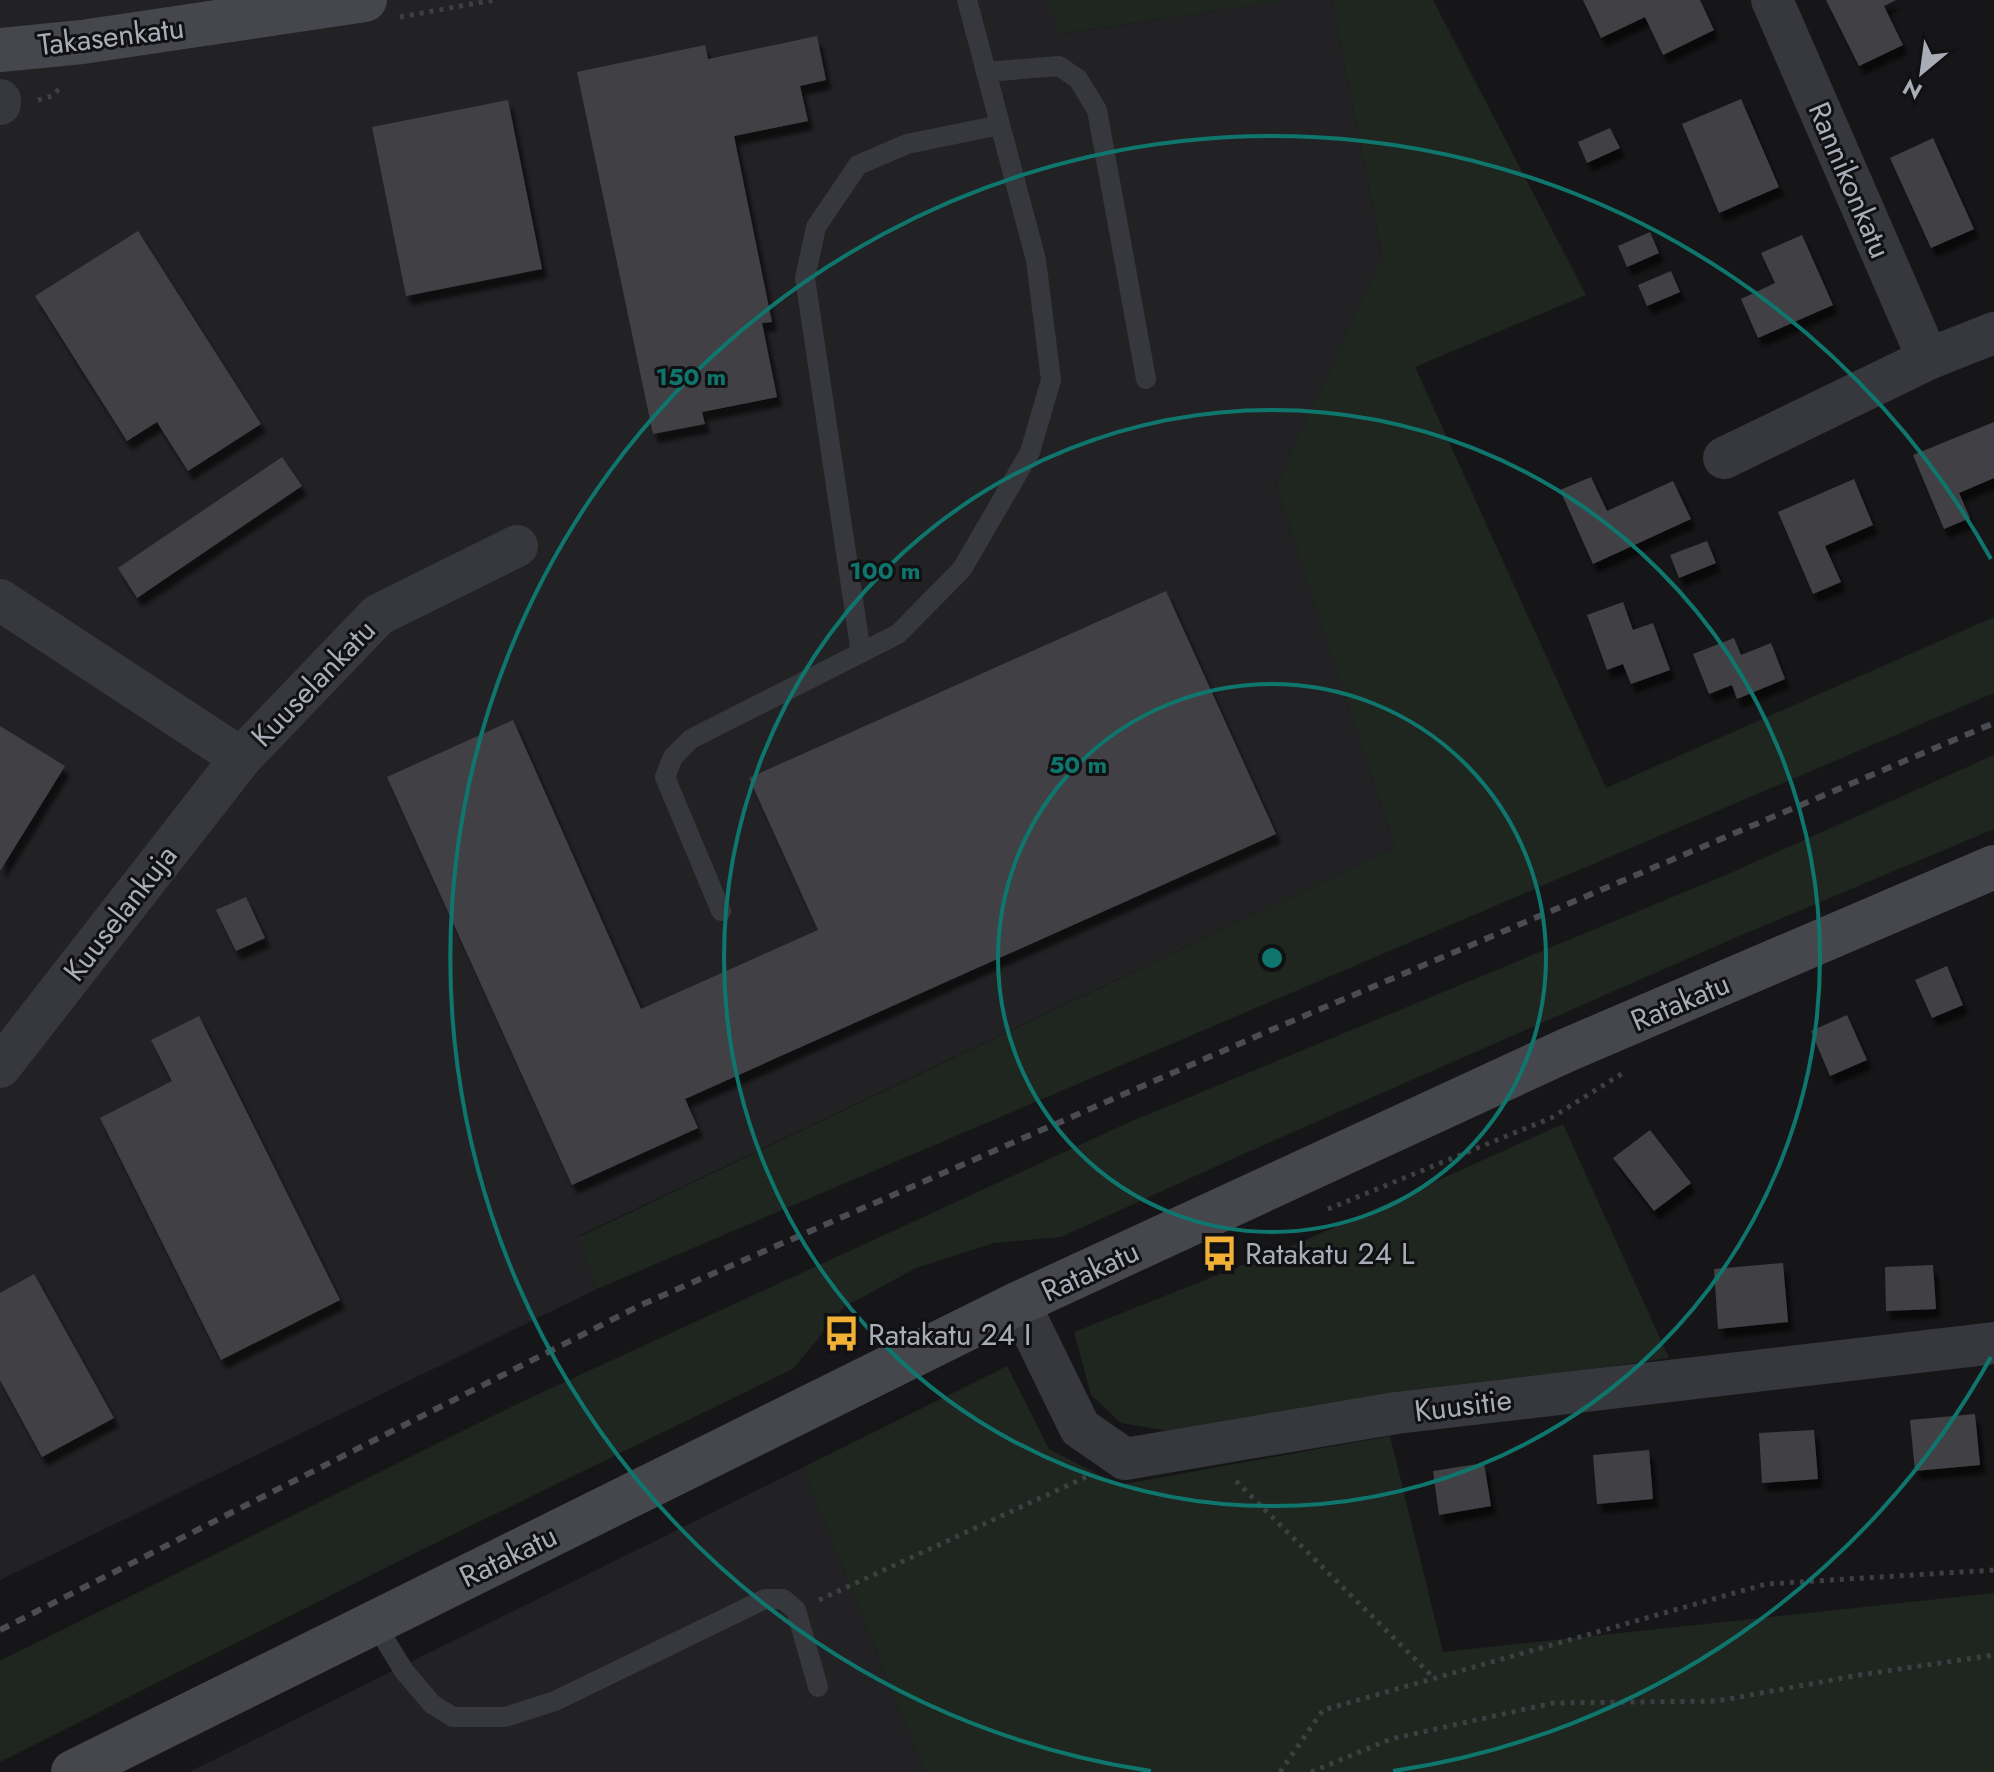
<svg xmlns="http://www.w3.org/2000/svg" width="1994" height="1772" font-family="Jost,sans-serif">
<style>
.built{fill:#222225}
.green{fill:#1e261f}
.building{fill:#404145;filter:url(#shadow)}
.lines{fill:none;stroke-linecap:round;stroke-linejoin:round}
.path{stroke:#3d3f44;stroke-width:5;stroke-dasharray:4 6;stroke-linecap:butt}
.lane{stroke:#37383d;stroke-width:20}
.street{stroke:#37383d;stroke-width:42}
.secondary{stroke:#45474d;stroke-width:44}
.rail{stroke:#4a4c52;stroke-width:6;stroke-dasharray:10 8;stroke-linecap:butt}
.ring{fill:none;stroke:#0f766e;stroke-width:4}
.labels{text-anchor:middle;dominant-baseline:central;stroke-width:6;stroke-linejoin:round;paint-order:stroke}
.street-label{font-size:30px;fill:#a8adb8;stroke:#111113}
.poi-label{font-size:30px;fill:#a8adb8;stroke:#111113;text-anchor:start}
.centre{fill:#0f766e;stroke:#111113;stroke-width:4}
.ring-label{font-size:24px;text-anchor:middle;font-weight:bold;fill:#0f766e;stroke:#111113;stroke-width:6;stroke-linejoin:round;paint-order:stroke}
</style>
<defs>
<filter id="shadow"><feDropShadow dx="5" dy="9" stdDeviation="2" flood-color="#0009"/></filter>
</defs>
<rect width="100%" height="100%" fill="#161618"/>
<g class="built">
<path d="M0,0H1047L1062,34L1288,0H1332L1382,256L1276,486L1395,847L579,1236L597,1289L0,1580Z"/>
<path d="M802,1468L925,1772H189Z"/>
</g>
<g class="green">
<path d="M1047,0H1288L1061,34Z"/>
<path d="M1332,0H1433L1586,295L1415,367L1606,788L1994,617V693L597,1289L579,1237L1395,847L1276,486L1382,256Z"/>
<path d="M1994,755V829L1730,940L1239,1156L1061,1237L994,1243L916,1268L844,1307L793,1369L417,1552L0,1762V1661L519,1403L1132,1121L1728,874Z"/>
<path d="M1563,1124L1669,1358L1168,1431L1121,1423L1091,1395L1074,1332L1308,1239Z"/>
<path d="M1007,1366L1049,1449L1119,1485L1390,1436L1443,1652L1994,1593V1772H925L802,1468Z"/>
</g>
<g class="building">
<path d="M1583,0H1700L1714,30L1663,55L1645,17L1601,38Z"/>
<path d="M1826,0H1896L1884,6L1903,45L1859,66Z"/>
<path d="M817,36L826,80L800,86L808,121L734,136L772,322L762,323L777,397L702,412L705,424L653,434L577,72L705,45L708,59Z"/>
<path d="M1741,99L1779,187L1719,213L1682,124Z"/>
<path d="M508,100L542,269L406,296L372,127Z"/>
<path d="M1610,128L1620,148L1587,163L1578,142Z"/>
<path d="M1933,138L1974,229L1931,248L1890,158Z"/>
<path d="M138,231L261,424L188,471L157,422L127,441L35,296Z"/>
<path d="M1650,232L1659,253L1627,267L1618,246Z"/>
<path d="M1802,235L1833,305L1758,338L1741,299L1775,283L1761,253Z"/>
<path d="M1671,271L1680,292L1647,306L1638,285Z"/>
<path d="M1994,422V478L1959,493L1970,518L1944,529L1913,455Z"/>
<path d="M282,457L302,486L137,598L118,568Z"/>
<path d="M1591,477L1607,511L1673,481L1691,519L1593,564L1560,490Z"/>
<path d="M1854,479L1873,525L1825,546L1841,582L1813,594L1778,512Z"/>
<path d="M1707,541L1716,563L1679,578L1670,555Z"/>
<path d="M1166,591L1276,834L685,1099L698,1128L572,1185L387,777L513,720L641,1009L818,930L749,778Z"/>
<path d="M1623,602L1633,630L1653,623L1670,670L1631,684L1623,664L1607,670L1587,615Z"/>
<path d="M1734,638L1741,655L1771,643L1785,679L1737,699L1732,685L1709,694L1693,654Z"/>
<path d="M0,726L65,766L0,871Z"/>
<path d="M246,897L265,938L236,951L216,910Z"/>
<path d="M1947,966L1963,1005L1932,1018L1915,980Z"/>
<path d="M1847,1015L1867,1060L1830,1076L1811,1031Z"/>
<path d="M199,1016L340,1300L221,1360L100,1118L172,1081L151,1040Z"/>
<path d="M1650,1130L1691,1183L1654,1211L1613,1158Z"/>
<path d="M1783,1263L1788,1322L1718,1329L1714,1269Z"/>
<path d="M1933,1265L1936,1309L1886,1311L1885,1267Z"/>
<path d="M34,1274L114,1418L42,1457L0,1380V1293Z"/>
<path d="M1975,1414L1980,1465L1915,1471L1910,1420Z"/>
<path d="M1814,1430L1818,1479L1762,1483L1759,1433Z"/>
<path d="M1649,1450L1653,1499L1597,1504L1593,1455Z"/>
<path d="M1484,1463L1491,1506L1439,1515L1433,1471Z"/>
</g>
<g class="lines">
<g class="path">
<path d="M400,17L494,0"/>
<path d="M38,100L52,96L63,85"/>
<path d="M1328,1209L1551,1118L1623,1073"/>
<path d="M1236,1481L1434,1678"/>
<path d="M819,1600L1086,1477"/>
<path d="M1280,1772L1323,1710L1766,1584L1994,1570"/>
<path d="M1311,1772L1391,1739L1553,1703L1718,1701L1859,1675L1994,1655"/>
</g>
<g class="lane">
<path d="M986,72L1059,66L1078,79L1097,110L1146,379"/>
<path d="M861,653L805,278L816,227L858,165L907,144L1000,125"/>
<path d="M721,911L665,777L673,757L691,739L898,634L962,569L1030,452L1051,380L1036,260L967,0"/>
<path d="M374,1622L404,1671L432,1704L453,1717H505L555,1701L765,1599H783L796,1610L818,1687"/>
</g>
<g class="street">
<path d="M1772,0L1928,359"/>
<path d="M0,100V104"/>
<path d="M1724,458L1928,359L1994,333"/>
<path d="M0,600L241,758L378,615L517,546"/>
<path d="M0,1067L241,758"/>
<path d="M1019,1303L1080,1428L1125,1459L1396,1413L1994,1343"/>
</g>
<g class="secondary">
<path d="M0,50L82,42L365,0"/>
<path d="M73,1772L1019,1303L1567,1050L1994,867"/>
</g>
<path class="rail" d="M0,1630L641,1305L1264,1033L1994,723"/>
</g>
<g class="ring">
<circle cx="1272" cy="958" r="274"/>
<circle cx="1272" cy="958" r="548"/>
<path d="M1991 1357A822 822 0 0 1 1393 1771M1151 1771A822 822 0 1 1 1991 559"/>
</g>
<defs>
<symbol id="bus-bare" viewBox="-9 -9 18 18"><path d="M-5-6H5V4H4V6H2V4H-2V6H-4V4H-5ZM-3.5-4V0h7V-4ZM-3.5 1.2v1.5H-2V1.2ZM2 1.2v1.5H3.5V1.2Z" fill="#f2b134" stroke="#111113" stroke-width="2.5" paint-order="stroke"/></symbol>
</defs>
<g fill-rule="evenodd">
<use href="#bus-bare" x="1194" y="1228" width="51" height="51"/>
<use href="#bus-bare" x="816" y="1308" width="51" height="51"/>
</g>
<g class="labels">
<g class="street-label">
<text transform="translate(111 36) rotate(-7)">Takasenkatu</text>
<text transform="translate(1850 180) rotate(67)">Rannikonkatu</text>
<text transform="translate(313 683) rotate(-46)">Kuuselankatu</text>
<text transform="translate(120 913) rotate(-52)">Kuuselankuja</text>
<text transform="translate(1680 1002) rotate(-23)">Ratakatu</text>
<text transform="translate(1090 1271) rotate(-25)">Ratakatu</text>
<text transform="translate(1463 1405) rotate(-7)">Kuusitie</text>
<text transform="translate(508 1556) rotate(-26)">Ratakatu</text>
</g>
<g class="poi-label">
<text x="1245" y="1253">Ratakatu 24 L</text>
<text x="868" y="1334">Ratakatu 24 I</text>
</g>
</g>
<circle cx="1272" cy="958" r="12" class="centre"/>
<g class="ring-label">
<text x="691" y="385">150 m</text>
<text x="885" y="579">100 m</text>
<text x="1078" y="773">50 m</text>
</g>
<g transform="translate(1922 72) rotate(209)" stroke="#111113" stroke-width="6" paint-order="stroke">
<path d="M0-6L14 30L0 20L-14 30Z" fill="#a8adb8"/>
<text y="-12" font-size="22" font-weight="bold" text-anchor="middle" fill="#a8adb8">N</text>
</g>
</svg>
